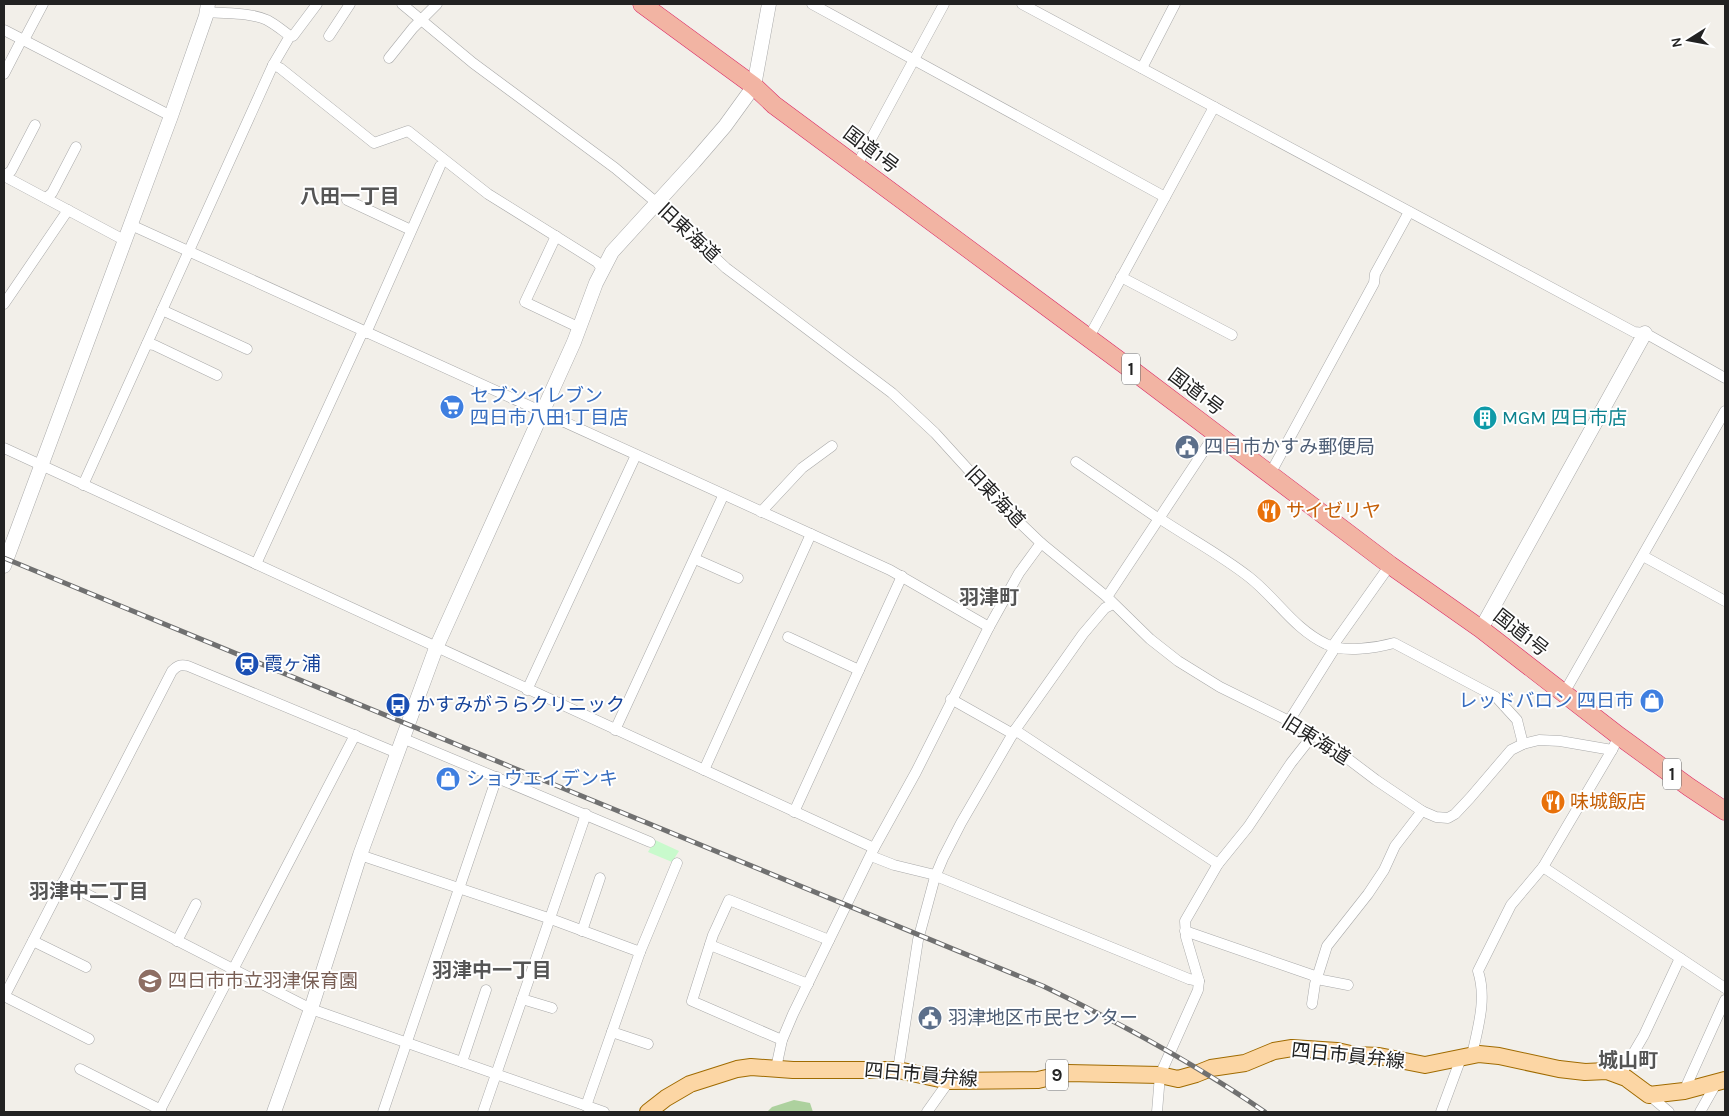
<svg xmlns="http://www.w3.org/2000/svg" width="1729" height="1116" font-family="Karla,'Noto Sans JP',sans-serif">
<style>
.forest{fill:#add19e}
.park{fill:#c8facc}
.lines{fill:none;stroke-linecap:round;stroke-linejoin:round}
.minor-casing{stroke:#a9a9a9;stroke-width:11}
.tertiary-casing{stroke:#a9a9a9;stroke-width:15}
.primary-casing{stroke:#a06b00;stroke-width:18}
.trunk-casing{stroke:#dc2a67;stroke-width:19}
.minor{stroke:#fff;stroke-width:10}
.tertiary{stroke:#fff;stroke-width:14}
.primary{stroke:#fcd6a4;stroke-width:16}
.trunk{stroke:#f2b4a3;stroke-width:18}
.rail-casing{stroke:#707070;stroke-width:5}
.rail{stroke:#fff;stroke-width:3;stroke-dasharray:9;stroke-linecap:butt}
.labels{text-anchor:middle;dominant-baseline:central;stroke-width:4;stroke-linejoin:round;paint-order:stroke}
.shield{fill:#fff;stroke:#646464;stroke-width:1}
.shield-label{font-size:18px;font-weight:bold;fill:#222}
.street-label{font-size:19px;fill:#222;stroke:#fff}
.shop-label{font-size:19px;fill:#366cbe;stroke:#fff;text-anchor:start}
.culture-label{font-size:19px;fill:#0d838f;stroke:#fff;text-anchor:start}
.service-label{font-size:19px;fill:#4e5e75;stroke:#fff;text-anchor:start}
.food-label{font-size:19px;fill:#c56008;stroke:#fff;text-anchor:start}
.transit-label{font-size:19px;fill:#164399;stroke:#fff;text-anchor:start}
.education-label{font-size:19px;fill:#785e54;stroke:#fff;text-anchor:start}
.neighbourhood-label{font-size:20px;font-weight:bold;fill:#555;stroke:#fff}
</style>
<rect width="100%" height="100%" fill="#f2efe9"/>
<path class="forest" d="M794,1100L810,1103L813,1112H767L772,1107Z"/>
<path class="park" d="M655,840L679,851L672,862L648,852Z"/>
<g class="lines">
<defs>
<g id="minor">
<path d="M402,4L473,63L615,168L657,203L726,268L892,393L935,433L995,499L1041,543L1107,597L1150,639L1178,661L1220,687L1289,721L1327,743L1376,780L1422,811L1436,817L1448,818L1455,814L1470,798L1511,750L1523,744L1539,740L1560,741L1612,750L1619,736"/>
<path d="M812,4L1165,197"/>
<path d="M1022,4L1634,332L1645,333L1725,378"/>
<path d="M207,12C227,14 248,12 267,20C275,24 283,31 290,36"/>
<path d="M4,30L171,116"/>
<path d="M329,36L350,4"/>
<path d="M24,40L43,4"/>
<path d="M389,58L413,28L437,4"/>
<path d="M273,65L280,68L374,143L408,131L488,194L597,262L603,270"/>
<path d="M1142,68L1175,4"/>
<path d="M4,74L22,39"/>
<path d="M857,165L944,4"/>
<path d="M4,176L124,240"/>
<path d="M4,176L11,171L35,125"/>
<path d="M46,198L52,193L76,147"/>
<path d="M347,200L411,230"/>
<path d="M131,225L890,570L989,627"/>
<path d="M556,236L525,302L580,328"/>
<path d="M1121,277L1232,335"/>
<path d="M4,304L68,210"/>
<path d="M162,310L247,349"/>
<path d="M366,333L440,166"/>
<path d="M1088,339L1214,107"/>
<path d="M147,344L154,345L217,375"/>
<path d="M4,448L874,848"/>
<path d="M1076,462L1159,519"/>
<path d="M1270,474L1374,283L1375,274L1409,212"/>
<path d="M83,485L273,65L290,36H293L317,4"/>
<path d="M761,512L802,468L832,446"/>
<path d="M1159,518C1189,538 1221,555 1249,577C1276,598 1294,629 1326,644C1343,653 1376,648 1394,643L1496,697L1517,720L1523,744"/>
<path d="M1643,556L1725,601"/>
<path d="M695,559L738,578"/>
<path d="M256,564L363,331"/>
<path d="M1107,597L1215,434"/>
<path d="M788,637L859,670"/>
<path d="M527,690L636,455"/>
<path d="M1564,693L1725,411"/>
<path d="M951,699L1013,734"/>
<path d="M1289,721L1333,651L1334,644L1390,565"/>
<path d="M615,730L723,496"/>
<path d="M1015,730L1218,864"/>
<path d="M402,738L650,842"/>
<path d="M704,770L811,534"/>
<path d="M794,812L902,576"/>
<path d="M360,855L551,919L640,952L677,863"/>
<path d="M871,856L894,865L931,874L1189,979L1199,981"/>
<path d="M1543,867L1725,988"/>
<path d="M63,882L311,1009L604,1112"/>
<path d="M582,931L600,878"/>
<path d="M1185,931L1312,975L1317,979L1348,985"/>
<path d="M33,941L86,967"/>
<path d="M177,941L196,904"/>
<path d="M710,945L808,984"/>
<path d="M4,996L89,1039"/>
<path d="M4,997L172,671C177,666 180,664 188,666L397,753"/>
<path d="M522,999L552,1008"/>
<path d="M1312,1004L1315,984L1327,946L1368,894L1384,870L1395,846L1422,811"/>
<path d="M612,1032L648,1044"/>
<path d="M782,1040L692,1001L713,935L729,900L829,940"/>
<path d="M1472,1055C1478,1027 1487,999 1478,971L1511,905L1543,867L1612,750"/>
<path d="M462,1062L486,990"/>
<path d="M776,1068L782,1040L793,1014L874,848L916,772L989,627L1019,573L1041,543"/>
<path d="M80,1069L161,1110"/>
<path d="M898,1070L918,940L935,877L943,858L961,823L1015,730L1083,634L1105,608L1113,604"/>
<path d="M1620,1076L1644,1035L1680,958"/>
<path d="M1684,1091L1725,1000"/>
<path d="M1649,1095L1669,1112"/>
<path d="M586,1106L640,952"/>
<path d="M159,1112L355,735"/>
<path d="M383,1112L497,777"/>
<path d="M483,1112L586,814"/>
<path d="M927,1112L949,1081"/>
<path d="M1157,1112L1160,1075L1198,990L1199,981L1186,937L1185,921L1218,864L1248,827L1291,763L1313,735"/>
<path d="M1441,1112L1461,1058"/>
<path d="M1700,1112L1717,1082"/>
</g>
<g id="tertiary">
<path d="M4,566L171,116L206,16L208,4"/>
<path d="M1481,629L1645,333"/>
<path d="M274,1112L311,1009L360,855L436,648L574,342L596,283L612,252L694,162L725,126L754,86L769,4"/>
</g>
<path id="primary" d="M648,1112L666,1098L690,1084L737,1069L751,1067L793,1070H898L949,1081L1038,1080L1068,1073L1160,1075L1178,1079L1196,1074L1211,1068L1245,1063L1274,1051L1292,1048L1337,1051L1355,1055L1379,1056L1425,1065L1479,1054L1499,1056L1559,1069L1585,1072L1607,1071L1626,1078L1649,1095L1684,1091L1725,1080"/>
<path id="trunk" d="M642,4L754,86L774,105L1136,373L1390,565L1481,629L1619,736L1689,787L1725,811"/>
</defs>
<use href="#minor" class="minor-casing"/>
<use href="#tertiary" class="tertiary-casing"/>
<use href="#primary" class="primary-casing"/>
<use href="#trunk" class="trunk-casing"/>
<use href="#minor" class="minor"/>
<use href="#tertiary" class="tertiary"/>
<use href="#primary" class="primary"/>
<use href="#trunk" class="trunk"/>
<defs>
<path id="rail" d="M4,558L1043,986C1120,1023 1194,1063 1265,1112"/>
</defs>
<use href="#rail" class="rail-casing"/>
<use href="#rail" class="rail"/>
</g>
<defs>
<symbol id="supermarket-disc" viewBox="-11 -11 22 22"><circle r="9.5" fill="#3f7fe0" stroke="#fff"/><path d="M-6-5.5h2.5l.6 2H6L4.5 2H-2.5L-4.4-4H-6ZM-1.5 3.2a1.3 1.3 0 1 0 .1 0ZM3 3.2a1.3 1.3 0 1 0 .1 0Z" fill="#fff"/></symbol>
<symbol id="building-disc" viewBox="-11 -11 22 22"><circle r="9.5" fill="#0f9aa8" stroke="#fff"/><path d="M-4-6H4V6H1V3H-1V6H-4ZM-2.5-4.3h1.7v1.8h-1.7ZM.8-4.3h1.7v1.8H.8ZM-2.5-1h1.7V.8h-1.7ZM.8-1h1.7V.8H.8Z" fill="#fff"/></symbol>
<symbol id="civic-disc" viewBox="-11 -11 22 22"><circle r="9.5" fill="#5c6f8a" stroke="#fff"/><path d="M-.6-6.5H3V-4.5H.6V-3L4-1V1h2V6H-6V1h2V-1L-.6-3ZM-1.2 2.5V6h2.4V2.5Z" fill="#fff"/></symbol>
<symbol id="restaurant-disc" viewBox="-11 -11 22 22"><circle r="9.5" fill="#e8710a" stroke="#fff"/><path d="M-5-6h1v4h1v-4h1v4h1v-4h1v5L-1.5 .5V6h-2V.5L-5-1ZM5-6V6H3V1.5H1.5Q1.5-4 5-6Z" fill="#fff"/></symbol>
<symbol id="station-disc" viewBox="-11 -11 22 22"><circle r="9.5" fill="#1a4fb4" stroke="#fff"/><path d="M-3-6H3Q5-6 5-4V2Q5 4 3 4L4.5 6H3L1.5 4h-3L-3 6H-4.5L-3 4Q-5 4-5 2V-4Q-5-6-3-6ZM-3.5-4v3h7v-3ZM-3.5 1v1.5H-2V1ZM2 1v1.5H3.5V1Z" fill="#fff"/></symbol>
<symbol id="shop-disc" viewBox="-11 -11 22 22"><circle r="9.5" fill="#3f7fe0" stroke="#fff"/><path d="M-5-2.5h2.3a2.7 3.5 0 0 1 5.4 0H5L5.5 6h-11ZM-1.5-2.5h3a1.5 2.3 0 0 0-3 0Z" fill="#fff"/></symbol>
<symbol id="bus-disc" viewBox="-11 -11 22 22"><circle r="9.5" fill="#1a4fb4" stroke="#fff"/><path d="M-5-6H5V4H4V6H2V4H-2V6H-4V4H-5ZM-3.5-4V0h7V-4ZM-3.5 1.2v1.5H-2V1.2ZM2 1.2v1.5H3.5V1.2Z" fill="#fff"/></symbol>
<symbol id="school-disc" viewBox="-11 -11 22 22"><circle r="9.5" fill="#8d6e63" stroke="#fff"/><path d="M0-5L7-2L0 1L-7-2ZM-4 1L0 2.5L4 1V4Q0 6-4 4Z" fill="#fff"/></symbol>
</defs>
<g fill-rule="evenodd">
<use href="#supermarket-disc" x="438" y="393" width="28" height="28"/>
<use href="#building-disc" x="1471" y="404" width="28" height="28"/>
<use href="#civic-disc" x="1173" y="433" width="28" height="28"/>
<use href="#restaurant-disc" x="1255" y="497" width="28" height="28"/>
<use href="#station-disc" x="233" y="650" width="28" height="28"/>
<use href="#shop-disc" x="1638" y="687" width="28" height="28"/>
<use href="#bus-disc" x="384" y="691" width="28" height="28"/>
<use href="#shop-disc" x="434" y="765" width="28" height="28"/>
<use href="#restaurant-disc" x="1539" y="788" width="28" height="28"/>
<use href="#school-disc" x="136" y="967" width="28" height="28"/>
<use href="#civic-disc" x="916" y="1004" width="28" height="28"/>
</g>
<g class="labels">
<g class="shield">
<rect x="1122" y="353.5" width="18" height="31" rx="4"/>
<rect x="1663" y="758.5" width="18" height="31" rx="4"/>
<rect x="1046" y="1059.5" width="22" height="31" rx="4"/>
</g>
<g class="shield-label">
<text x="1131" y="369">1</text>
<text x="1672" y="774">1</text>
<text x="1057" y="1075">9</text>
</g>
<g class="street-label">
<text transform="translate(871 150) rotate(37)">国道1号</text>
<text transform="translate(689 233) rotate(43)">旧東海道</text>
<text transform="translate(1196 392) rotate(37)">国道1号</text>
<text transform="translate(995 497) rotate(46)">旧東海道</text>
<text transform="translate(1521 633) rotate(38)">国道1号</text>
<text transform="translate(1316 740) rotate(32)">旧東海道</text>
<text transform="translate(1348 1056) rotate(6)">四日市員弁線</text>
<text transform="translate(921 1075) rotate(5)">四日市員弁線</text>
</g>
<g class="shop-label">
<text x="470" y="396">セブンイレブン<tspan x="470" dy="22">四日市八田1丁目店</tspan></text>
<text x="1634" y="701" text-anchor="end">レッドバロン 四日市</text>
<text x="466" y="779">ショウエイデンキ</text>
</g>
<g class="culture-label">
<text x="1502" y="418">MGM 四日市店</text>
</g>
<g class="service-label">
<text x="1204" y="447">四日市かすみ郵便局</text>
<text x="948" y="1018">羽津地区市民センター</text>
</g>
<g class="food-label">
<text x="1286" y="511">サイゼリヤ</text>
<text x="1570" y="802">味城飯店</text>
</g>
<g class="transit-label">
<text x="264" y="664">霞ヶ浦</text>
<text x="416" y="705">かすみがうらクリニック</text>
</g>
<g class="education-label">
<text x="168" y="981">四日市市立羽津保育園</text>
</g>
<g class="neighbourhood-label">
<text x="350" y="196">八田一丁目</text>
<text x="989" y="597">羽津町</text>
<text x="89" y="891">羽津中二丁目</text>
<text x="492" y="970">羽津中一丁目</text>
<text x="1628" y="1060">城山町</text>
</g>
</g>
<rect width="1729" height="1116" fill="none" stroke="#222222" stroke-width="10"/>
<g transform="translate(1689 40) rotate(259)" stroke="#ffffff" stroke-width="4" paint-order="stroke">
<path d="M0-4L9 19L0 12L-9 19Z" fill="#222222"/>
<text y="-8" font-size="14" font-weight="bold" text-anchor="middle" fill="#222222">N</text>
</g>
</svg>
